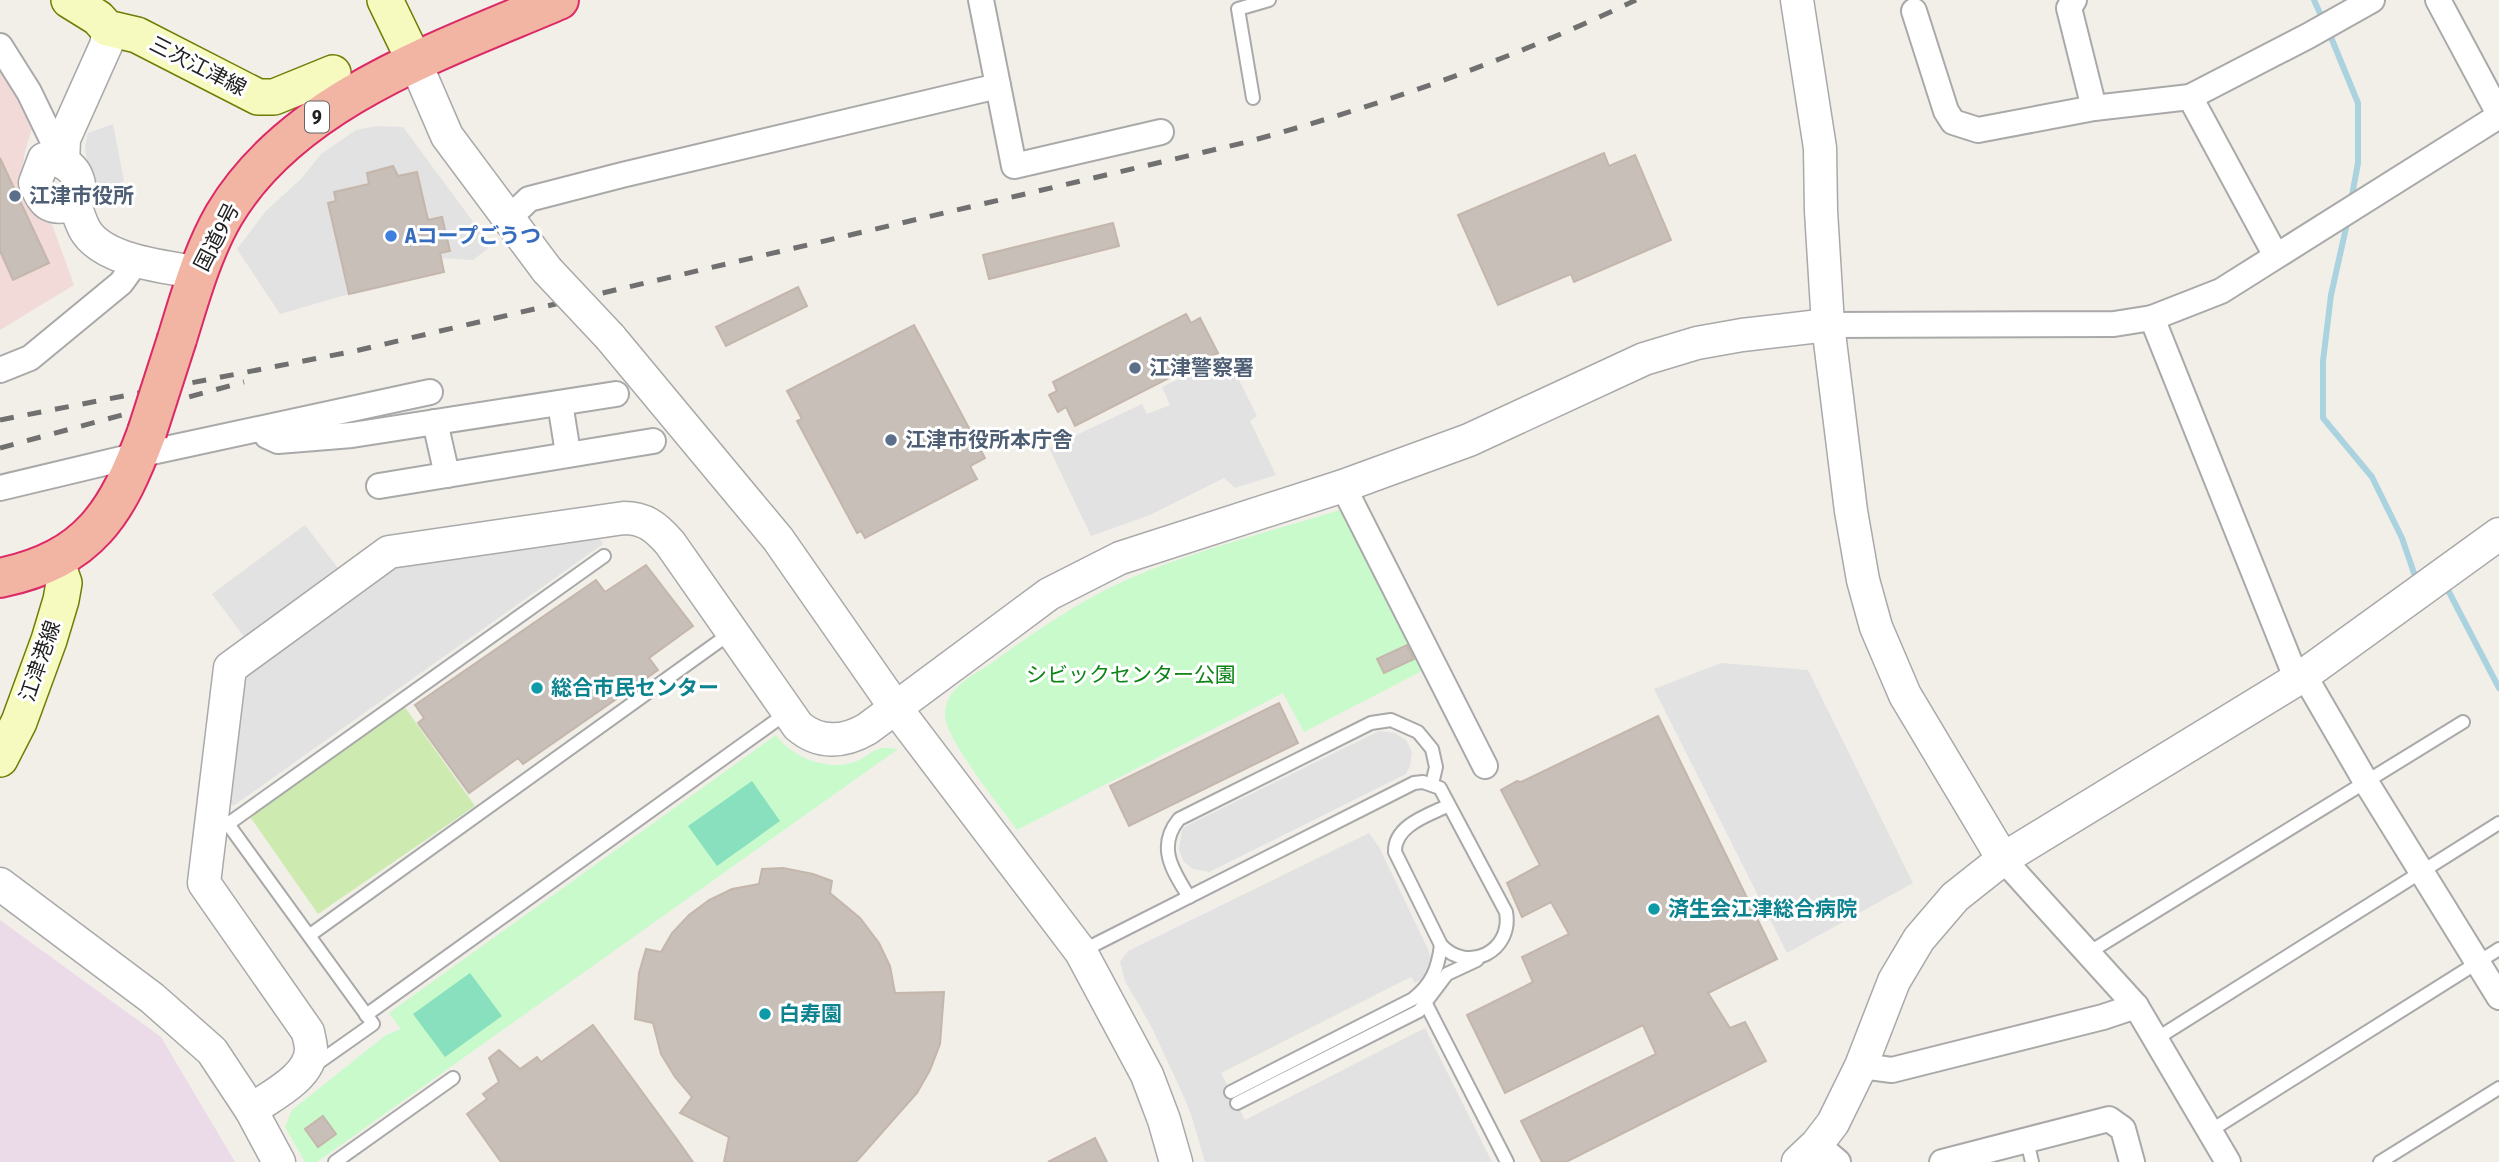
<svg xmlns="http://www.w3.org/2000/svg" width="2499" height="1162" font-family="'Fira Sans Condensed','Noto Sans JP',sans-serif">
<style>
.commercial{fill:#f2dad9}
.industrial{fill:#ebdbe8}
.grass{fill:#cdebb0}
.park{fill:#c8facc}
.pitch{fill:#88e0be}
.parking{fill:#e2e2e2}
.lines{fill:none;stroke-linecap:round;stroke-linejoin:round}
.stream{stroke:#aad3df;stroke-width:6}
.building{fill:#c7bfb8;stroke:#c4b6ab;stroke-width:2}
.service-casing{stroke:#a9a9a9;stroke-width:16}
.minor-casing{stroke:#a9a9a9;stroke-width:28}
.tertiary-casing{stroke:#a9a9a9;stroke-width:35}
.secondary-casing{stroke:#707d05;stroke-width:38}
.trunk-casing{stroke:#dc2a67;stroke-width:42}
.service{stroke:#fff;stroke-width:12}
.minor{stroke:#fff;stroke-width:24}
.tertiary{stroke:#fff;stroke-width:32}
.secondary{stroke:#f7fabf;stroke-width:35}
.trunk{stroke:#f2b4a3;stroke-width:38}
.rail{stroke:#707070;stroke-width:5;stroke-dasharray:14 14;stroke-linecap:butt}
.tertiary-bridge-casing{stroke:#a9a9a9;stroke-width:35;stroke-linecap:butt}
.trunk-bridge-casing{stroke:#dc2a67;stroke-width:42;stroke-linecap:butt}
.tertiary-bridge{stroke:#fff;stroke-width:32}
.trunk-bridge{stroke:#f2b4a3;stroke-width:38}
.service-dot{fill:#5c6f8a;stroke:#fff;stroke-width:2.5}
.shop-dot{fill:#3f7fe0;stroke:#fff;stroke-width:2.5}
.culture-dot{fill:#0f9aa8;stroke:#fff;stroke-width:2.5}
.labels{text-anchor:middle;dominant-baseline:central;stroke-width:6;stroke-linejoin:round;paint-order:stroke}
.shield{fill:#fff;stroke:#646464;stroke-width:2}
.shield-label{font-size:19px;font-weight:bold;fill:#222}
.street-label{font-size:21px;fill:#222;stroke:#fff}
.service-label{font-size:21px;font-weight:bold;fill:#4e5e75;stroke:#fff;text-anchor:start}
.shop-label{font-size:21px;font-weight:bold;fill:#366cbe;stroke:#fff;text-anchor:start}
.park-label{font-size:21px;fill:#0c8416;stroke:#fff}
.culture-label{font-size:21px;font-weight:bold;fill:#0d838f;stroke:#fff;text-anchor:start}
</style>
<rect width="100%" height="100%" fill="#f2efe9"/>
<path class="commercial" d="M5,68L35,119L25,151L21,181L49,216L74,285L0,330V70Z"/>
<path class="industrial" d="M0,920L161,1037L235,1162H0Z"/>
<path class="grass" d="M404,706L475,806L318,914L248,814Z"/>
<g class="park">
<path d="M1340,510L1424,670L1304,732L1283,693L1017,830C1001,807 944,738 945,714C945,688 974,675 993,662C1030,635 1068,609 1109,588C1182,553 1263,534 1340,510Z"/>
<path d="M776,735C791,757 826,770 851,763C862,761 870,751 881,748C886,747 893,749 898,749L317,1162H305L285,1127L292,1110L386,1035L401,1029L389,1013Z"/>
</g>
<g class="pitch">
<path d="M752,781L780,821L717,866L688,826Z"/>
<path d="M470,973L502,1016L445,1057L413,1014Z"/>
</g>
<g class="parking">
<path d="M113,124L124,181L93,197L87,166L85,147L88,133Z"/>
<path d="M377,126L403,127L491,246L473,260L441,258L440,253L450,251L442,217L428,220L393,167L367,172L369,184L335,192L336,201L328,203L349,294L280,314L237,249L266,211L302,178L321,154L356,130Z"/>
<path d="M1227,356L1257,416L1250,421L1276,475L1235,488L1224,478L1150,515L1091,536L1049,448L1142,404L1147,414L1170,405L1162,387Z"/>
<path d="M305,525L341,572L248,642L212,594Z"/>
<path d="M594,530L603,544L233,806L224,792L240,676L401,561Z"/>
<path d="M1721,663L1808,670L1913,883L1787,953L1654,689Z"/>
<path d="M1379,731L1395,733L1406,740L1412,752L1410,766L1406,774L1209,872L1193,869L1184,862L1179,850L1182,829L1188,825Z"/>
<path d="M1369,833L1379,847L1428,949L1431,959L1424,977L1415,983L1411,977L1221,1073L1245,1120L1425,1028L1492,1162H1205L1191,1114L1179,1086L1151,1026L1125,981L1120,962L1128,951Z"/>
</g>
<g class="lines">
<g class="stream">
<path d="M2314,0L2323,20"/>
<path d="M2328,30L2358,103V163L2351,201"/>
<path d="M2348,219L2331,295L2323,361V418L2372,477L2402,538L2415,576L2418,578"/>
<path d="M2449,592L2499,688"/>
</g>
</g>
<g class="building">
<path d="M1604,153L1609,166L1635,155L1671,240L1574,282L1571,274L1498,305L1458,215Z"/>
<path d="M0,158L49,263L13,280L0,251Z"/>
<path d="M393,166L398,176L417,172L428,220L442,217L450,251L440,253L444,272L349,294L328,203L336,201L334,192L369,184L367,173Z"/>
<path d="M1113,223L1119,246L989,279L983,255Z"/>
<path d="M798,287L807,306L726,346L716,327Z"/>
<path d="M1186,314L1191,323L1200,318L1218,353L1075,426L1066,407L1058,412L1049,395L1057,391L1053,382Z"/>
<path d="M914,325L985,458L970,466L977,479L865,538L861,531L857,533L797,421L802,419L787,391Z"/>
<path d="M646,565L693,626L649,658L658,670L523,764L518,758L469,793L418,723L424,718L415,705L596,580L605,592Z"/>
<path d="M1407,645L1414,659L1384,673L1377,659Z"/>
<path d="M1279,703L1298,743L1129,826L1110,786Z"/>
<path d="M1658,716L1777,959L1708,993L1730,1028L1745,1022L1766,1061L1566,1162H1542L1521,1121L1656,1054L1643,1025L1505,1093L1467,1015L1533,982L1522,957L1569,934L1551,902L1522,917L1507,883L1540,865L1501,790L1517,781L1521,782Z"/>
<path d="M783,868L813,874L832,881L830,893L860,918L879,943L890,966L895,993L944,992L940,1044L930,1070L917,1093L856,1162H724L729,1137L680,1113L692,1097L675,1077L661,1054L653,1023L635,1019L639,973L646,949L661,952L672,933L689,915L709,900L732,889L759,884L762,869Z"/>
<path d="M593,1025L676,1138L693,1162H501L467,1114L487,1099L483,1094L499,1082L489,1058L499,1050L520,1069L537,1057L541,1062Z"/>
<path d="M323,1116L336,1134L318,1147L305,1129Z"/>
<path d="M1095,1138L1107,1162H1048Z"/>
</g>
<g class="lines">
<defs>
<g id="service">
<path d="M1253,98L1238,9L1269,0"/>
<path d="M1189,897C1173,871 1156,847 1179,819L1371,723L1391,720L1418,732L1432,749L1436,767L1432,784"/>
<path d="M310,935L732,632"/>
<path d="M1082,951L1414,783L1423,782L1440,788L1506,912C1513,951 1468,974 1441,945L1395,852C1394,825 1429,815 1449,805"/>
<path d="M2088,953L2463,722"/>
<path d="M1425,1002L1507,1162"/>
<path d="M366,1015L788,712"/>
<path d="M2156,1039L2499,823"/>
<path d="M312,1067L373,1024L228,824L604,556"/>
<path d="M1231,1092L1413,999C1432,984 1438,969 1441,945"/>
<path d="M1237,1103L1419,1011L1447,974L1477,960"/>
<path d="M2210,1131L2499,949"/>
<path d="M2027,1141L2032,1162"/>
<path d="M335,1162L453,1078"/>
<path d="M2380,1162L2499,1088"/>
</g>
<g id="minor">
<path d="M981,0L1014,166L1161,132"/>
<path d="M2074,0L2069,8L2094,108L2190,97L2276,256"/>
<path d="M2438,0L2499,114"/>
<path d="M1914,11L1946,111L1953,122L1978,130L2094,108"/>
<path d="M0,46L29,92L63,162"/>
<path d="M2190,97L2308,36L2372,0"/>
<path d="M508,219L529,199L622,175L998,86"/>
<path d="M2152,318L2297,680"/>
<path d="M1828,325L2114,324L2152,318L2221,291L2499,116"/>
<path d="M0,370L30,358L121,283L137,261"/>
<path d="M560,403L568,453"/>
<path d="M435,422L447,475"/>
<path d="M267,436L278,441L352,435L616,394"/>
<path d="M379,486L653,441"/>
<path d="M1343,486L1485,766"/>
<path d="M0,488L138,455L430,392"/>
<path d="M2304,675L2366,782L2499,997"/>
<path d="M2003,859L2136,1006L2228,1162"/>
<path d="M1861,1066L1892,1070L2103,1017L2136,1006"/>
<path d="M1817,1144L1838,1162"/>
<path d="M1942,1162L2109,1119L2123,1129L2132,1162"/>
</g>
<g id="tertiary">
<path d="M1797,0L1820,148L1821,211L1828,325L1851,511L1863,580L1876,627L1905,695L2003,859"/>
<path d="M415,62L447,136L547,270"/>
<path d="M44,159C50,160 56,160 61,162C79,169 84,190 75,205C50,209 45,207 35,183Z"/>
<path d="M63,162L64,139L107,43V28"/>
<path d="M75,205C78,213 81,223 85,230C104,262 165,266 198,273"/>
<path d="M610,337L778,539L895,707L1081,952L1147,1075L1164,1120L1176,1162"/>
<path d="M0,884L152,998L212,1051L251,1110L279,1162"/>
<path d="M251,1110C271,1096 311,1077 311,1049C311,1044 309,1038 308,1032L204,883L230,668L389,552L624,518C645,518 656,527 670,543L798,726C819,744 843,743 867,729L1049,594L1120,558L1343,486L1469,440L1644,359L1697,343L1742,335L1828,325"/>
<path d="M1798,1162L1817,1144L1833,1123L1861,1066L1894,981L1919,939L1955,897L2003,859L2304,675L2499,534"/>
</g>
<g id="secondary">
<path d="M69,0L98,18L107,28L137,35L258,97H274L333,73"/>
<path d="M385,0L415,62"/>
<path d="M0,759L19,722L49,640L61,600L64,583L56,560"/>
</g>
<g id="trunk">
<path d="M177,339C190,297 202,253 224,215C292,100 442,50 559,0"/>
<path d="M0,578C90,559 117,513 147,432"/>
</g>
</defs>
<use href="#service" class="service-casing"/>
<use href="#minor" class="minor-casing"/>
<use href="#tertiary" class="tertiary-casing"/>
<use href="#secondary" class="secondary-casing"/>
<use href="#trunk" class="trunk-casing"/>
<use href="#service" class="service"/>
<use href="#minor" class="minor"/>
<use href="#tertiary" class="tertiary"/>
<use href="#secondary" class="secondary"/>
<use href="#trunk" class="trunk"/>
<g class="rail">
<path d="M0,420L355,351L1247,142C1382,105 1510,60 1636,0"/>
<path d="M0,448L244,382"/>
</g>
<defs>
<path id="tertiary-bridge" d="M547,270L610,337"/>
<path id="trunk-bridge" d="M147,432L177,339"/>
</defs>
<use href="#tertiary-bridge" class="tertiary-bridge-casing"/>
<use href="#trunk-bridge" class="trunk-bridge-casing"/>
<use href="#tertiary-bridge" class="tertiary-bridge"/>
<use href="#trunk-bridge" class="trunk-bridge"/>
</g>
<g class="service-dot">
<circle cx="15" cy="196" r="7"/>
<circle cx="1135" cy="368" r="7"/>
<circle cx="891" cy="440" r="7"/>
</g>
<circle class="shop-dot" cx="391" cy="236" r="7"/>
<g class="culture-dot">
<circle cx="537" cy="688" r="7"/>
<circle cx="1654" cy="909" r="7"/>
<circle cx="765" cy="1014" r="7"/>
</g>
<g class="labels">
<rect class="shield" x="305" y="101.5" width="24" height="31" rx="5"/>
<g class="shield-label">
<text x="317" y="117">9</text>
</g>
<g class="street-label">
<text transform="translate(198 66) rotate(27)">三次江津線</text>
<text transform="translate(217 237) rotate(-63)">国道9号</text>
<text transform="translate(40 661) rotate(-71)">江津港線</text>
</g>
<g class="service-label">
<text x="29" y="196">江津市役所</text>
<text x="1149" y="368">江津警察署</text>
<text x="905" y="440">江津市役所本庁舎</text>
</g>
<g class="shop-label">
<text x="405" y="236">Aコープごうつ</text>
</g>
<g class="park-label">
<text x="1131" y="675">シビックセンター公園</text>
</g>
<g class="culture-label">
<text x="551" y="688">総合市民センター</text>
<text x="1668" y="909">済生会江津総合病院</text>
<text x="779" y="1014">白寿園</text>
</g>
</g>
</svg>
